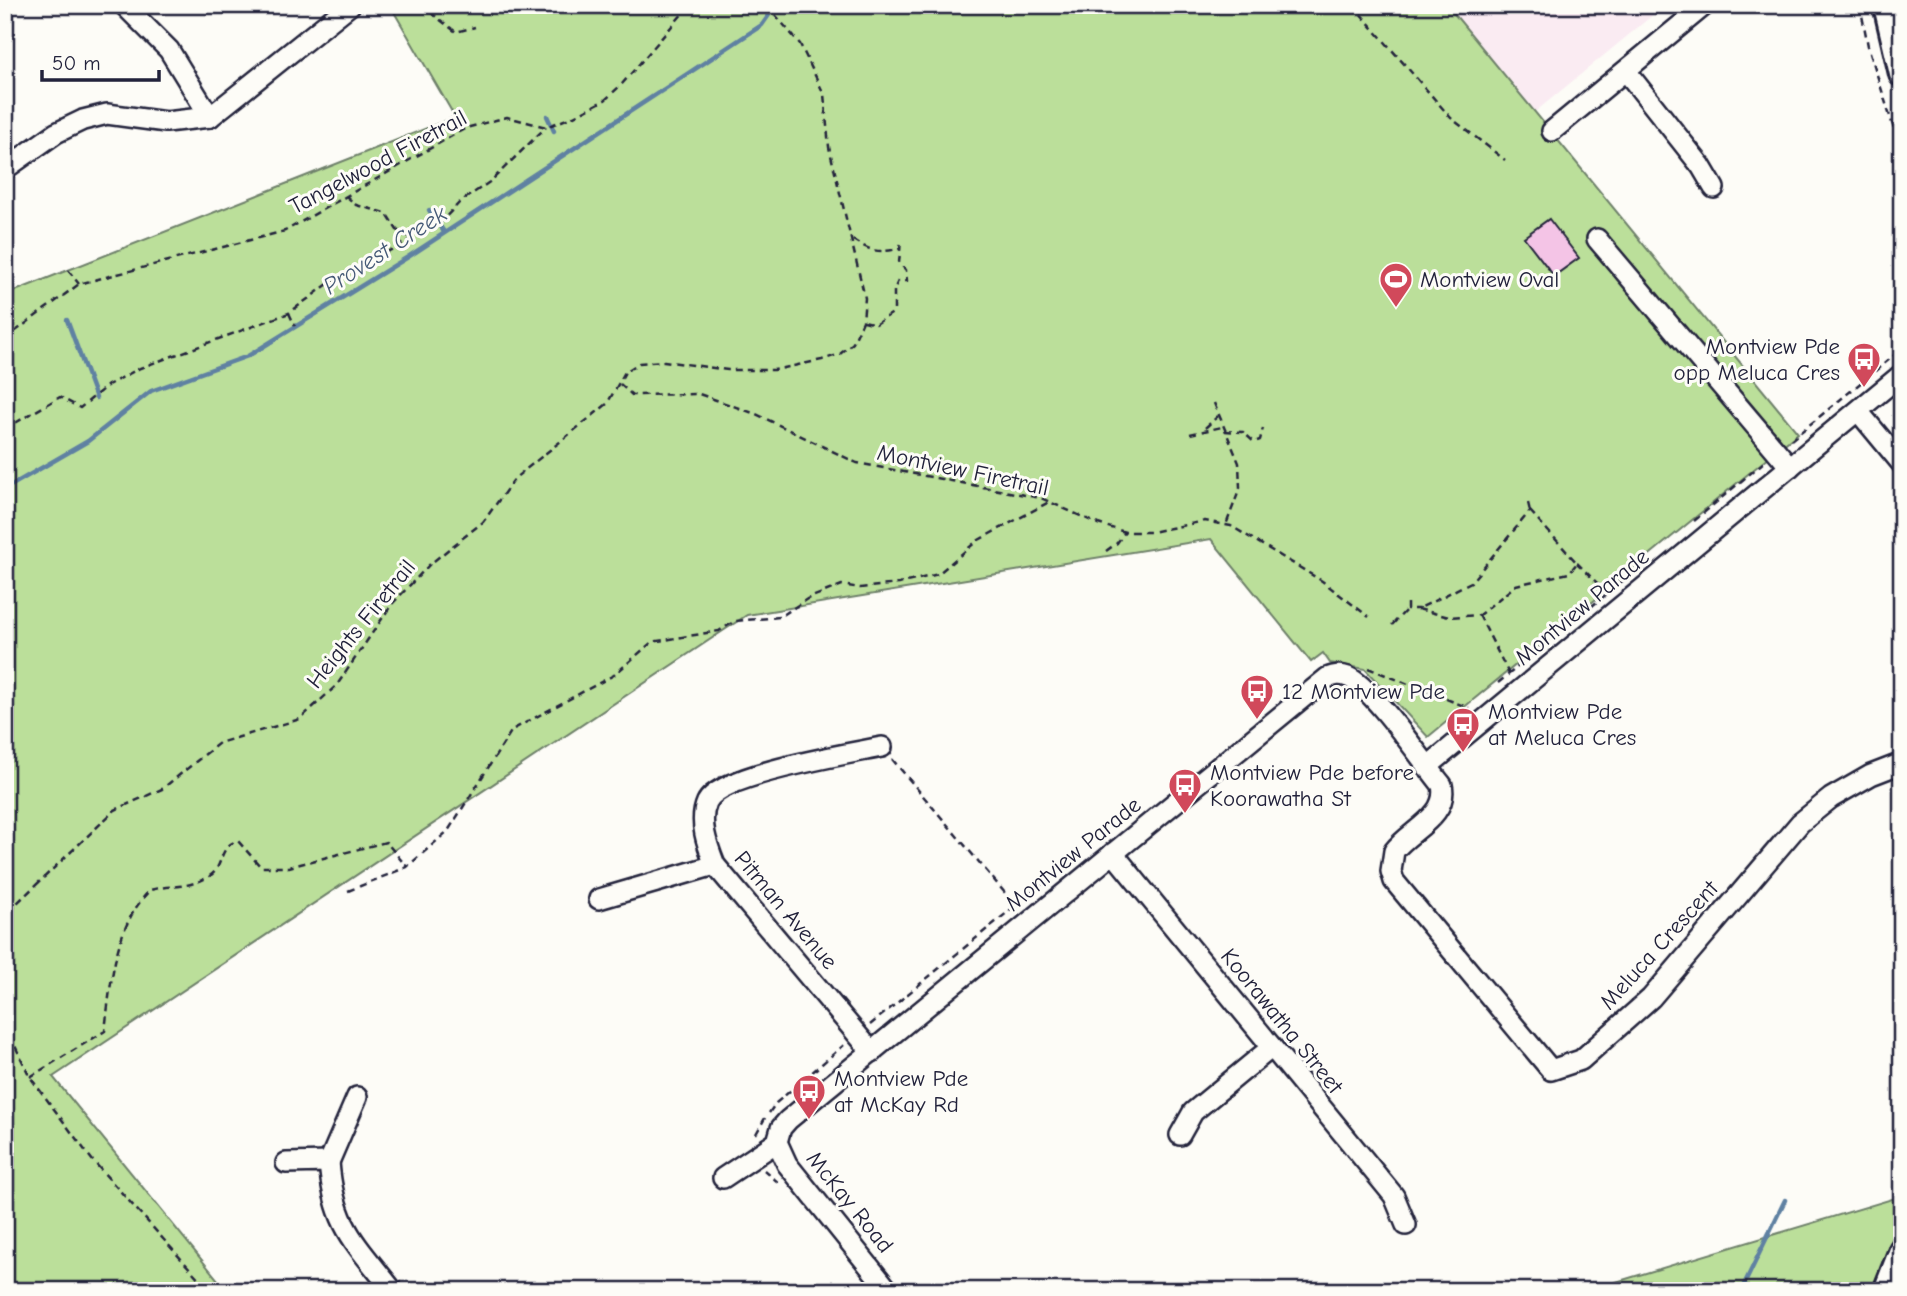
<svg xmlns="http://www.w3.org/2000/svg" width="1907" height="1296" font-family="'Comic Neue',sans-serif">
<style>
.built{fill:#faebf2}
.green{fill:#bbdf9a;stroke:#6e806a;stroke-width:2}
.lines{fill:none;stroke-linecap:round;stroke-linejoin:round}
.stream{stroke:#5f81a2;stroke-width:4.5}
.building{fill:#f4c4e6;stroke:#22223b;stroke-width:2}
.minor-casing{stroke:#22223b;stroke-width:24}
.major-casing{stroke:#22223b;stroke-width:30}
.path{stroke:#22223b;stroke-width:2.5;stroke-dasharray:7 5;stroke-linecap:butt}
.minor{stroke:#fdfcf7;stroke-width:19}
.major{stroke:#fdfcf7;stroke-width:24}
.labels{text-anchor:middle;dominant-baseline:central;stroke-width:6;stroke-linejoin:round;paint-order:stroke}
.street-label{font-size:23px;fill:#22223b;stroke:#fdfcf7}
.poi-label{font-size:23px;fill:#22223b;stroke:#fdfcf7;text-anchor:start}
.water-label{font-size:24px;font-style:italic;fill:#465a77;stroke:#fdfcf7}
</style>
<rect width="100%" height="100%" fill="#fdfcf7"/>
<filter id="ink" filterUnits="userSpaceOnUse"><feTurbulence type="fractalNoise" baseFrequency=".0143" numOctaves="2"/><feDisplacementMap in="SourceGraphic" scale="14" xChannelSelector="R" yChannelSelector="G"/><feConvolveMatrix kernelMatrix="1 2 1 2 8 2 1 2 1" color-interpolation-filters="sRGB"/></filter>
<g filter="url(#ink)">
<path class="built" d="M1447,5H1665L1535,112Z"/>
<g class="green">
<path d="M390,5H618L622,9L628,5H1447L1798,433L1428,737L1365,669L1330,663L1323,653L1311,662L1211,539L747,615L53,1077L227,1291H5V295L455,117Z"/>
<path d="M1902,1196V1291H1586Z"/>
</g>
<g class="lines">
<g class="stream">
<path d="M547,116L554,131"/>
<path d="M429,210L444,232"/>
<path d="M67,320L96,398"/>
<path d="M5,489L88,441L151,391L248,356L408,257L762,25L769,15"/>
<path d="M1741,1291L1785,1200"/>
</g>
</g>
<path class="building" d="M1549,219L1579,258L1554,276L1524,237Z"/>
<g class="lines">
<defs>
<g id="minor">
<path d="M124,5L169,50L210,117"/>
<path d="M1626,71L1701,166L1714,188"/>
<path d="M210,117L350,5"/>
<path d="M1552,131L1705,5"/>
<path d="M5,169L56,133L83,120L107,114L166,122L210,117"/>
<path d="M1597,239L1790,467"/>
<path d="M1858,411L1902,464"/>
<path d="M1427,767L1902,374"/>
<path d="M1113,853L1394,1196L1406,1225"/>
<path d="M599,899L715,865"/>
<path d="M872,1052L715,865C708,847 698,822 707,802C720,774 848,754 882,747"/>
<path d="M1180,1135L1193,1112L1272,1047"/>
<path d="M777,1142L787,1164L889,1291"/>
<path d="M329,1162L357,1097"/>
<path d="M286,1163L329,1162C334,1227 355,1242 393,1291"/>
<path d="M723,1178L777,1142L781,1128L788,1120L1327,678C1335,675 1340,674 1348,677C1372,687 1423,762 1442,785C1449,816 1410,830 1394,851L1391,871L1394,881L1551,1070L1581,1060L1651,998L1800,823L1831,798L1871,775L1902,763"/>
</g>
<g id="major">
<path d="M1886,5L1902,74"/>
<path d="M1886,1291L1902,1250"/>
</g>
</defs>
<use href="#minor" class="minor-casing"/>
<use href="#major" class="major-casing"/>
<g class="path">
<path d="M421,5L456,32L475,27"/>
<path d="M1353,5L1451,118L1505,160"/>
<path d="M1860,5L1868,46L1902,155"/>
<path d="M346,196L356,205L386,213L397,230L411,238"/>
<path d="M853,240C873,253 880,253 901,248"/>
<path d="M68,270L79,284"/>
<path d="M289,313L295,326"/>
<path d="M864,321L876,324L894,312V290L898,281H907L906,270L899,263L901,239"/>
<path d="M5,339L79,284L285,231L466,128L507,117L546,127L572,117L605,100L622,84L690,5"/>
<path d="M620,384L632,395L699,394L756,414L857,463L1041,498L1098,524L1125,532H1151L1205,521L1231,526L1322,581L1369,617"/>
<path d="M1214,403L1239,463L1240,488L1226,525"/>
<path d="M1205,428L1218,416"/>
<path d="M5,429L60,397L80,408L108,385L140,368L289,313L328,284L439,224L460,202L491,181L546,127"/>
<path d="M1225,431L1243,432L1254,442L1260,440L1263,428"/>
<path d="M1190,434L1222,427"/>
<path d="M1791,440L1902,349"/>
<path d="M1528,503L1530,511"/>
<path d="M1530,511L1577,563L1569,573L1516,585L1479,615L1449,617L1418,609L1471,582Z"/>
<path d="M1694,521L1764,462"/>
<path d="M1106,551L1117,543L1125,532"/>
<path d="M1577,563L1607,593"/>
<path d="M1407,603V609H1418"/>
<path d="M1479,615L1509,674"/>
<path d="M1392,625L1407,609"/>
<path d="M1368,668L1469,708"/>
<path d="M1498,683L1647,561"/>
<path d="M892,759L1016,906"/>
<path d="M348,891L407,867L448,831L512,730L614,675L652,642L719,631L735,621L780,617L807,599L842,585L860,588L899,584L938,574L977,541L1049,502"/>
<path d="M5,923L16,904L115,810L162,789L219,743L300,719L337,685L392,604L430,564L483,522L515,478L607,404L625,372L639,363L664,361L728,370H774L822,360L840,354L853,343L863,321L865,298L829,147L824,94L800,44L767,5"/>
<path d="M5,1025L30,1077L93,1161L210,1291"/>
<path d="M870,1025L1069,862L1078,859"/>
<path d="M30,1077L105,1031C111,982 114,927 150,890C171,884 184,890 208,877C225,868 217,846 238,841L261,867H289L386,842L407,867"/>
<path d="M769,1113L776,1103L844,1045"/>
<path d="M756,1134L765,1118"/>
<path d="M764,1170L780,1184"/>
</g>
<use href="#minor" class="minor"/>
<use href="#major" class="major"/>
</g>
</g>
<defs>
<symbol id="stadium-pin" viewBox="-11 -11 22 30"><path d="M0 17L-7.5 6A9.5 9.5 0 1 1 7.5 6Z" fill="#d1495b" stroke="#fdfcf7"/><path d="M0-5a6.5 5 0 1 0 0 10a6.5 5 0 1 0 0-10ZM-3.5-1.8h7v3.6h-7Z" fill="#fff"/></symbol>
<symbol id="bus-pin" viewBox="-11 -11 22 30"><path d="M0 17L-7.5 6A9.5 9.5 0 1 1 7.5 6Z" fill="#d1495b" stroke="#fdfcf7"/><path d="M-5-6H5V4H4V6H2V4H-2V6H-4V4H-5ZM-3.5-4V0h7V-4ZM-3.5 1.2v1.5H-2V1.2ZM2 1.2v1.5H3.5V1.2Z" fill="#fff"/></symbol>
</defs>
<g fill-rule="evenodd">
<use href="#stadium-pin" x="1377" y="260" width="38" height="52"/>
<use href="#bus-pin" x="1845" y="340" width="38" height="52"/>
<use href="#bus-pin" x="1238" y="672" width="38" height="52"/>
<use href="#bus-pin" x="1444" y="705" width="38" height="52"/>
<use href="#bus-pin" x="1166" y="766" width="38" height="52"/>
<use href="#bus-pin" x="790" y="1072" width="38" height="52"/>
</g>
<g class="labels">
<g class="street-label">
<text transform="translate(378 162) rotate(-28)">Tangelwood Firetrail</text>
<text transform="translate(963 470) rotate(12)">Montview Firetrail</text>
<text transform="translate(1582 607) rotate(-40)">Montview Parade</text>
<text transform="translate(361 624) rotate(-51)">Heights Firetrail</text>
<text transform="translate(1073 854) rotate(-39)">Montview Parade</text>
<text transform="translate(786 910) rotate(50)">Pitman Avenue</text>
<text transform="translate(1659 945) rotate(-48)">Meluca Crescent</text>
<text transform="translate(1282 1021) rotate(51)">Koorawatha Street</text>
<text transform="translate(850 1202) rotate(51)">McKay Road</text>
</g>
<g class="poi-label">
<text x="1420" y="279">Montview Oval</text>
<text x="1840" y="346" text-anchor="end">Montview Pde<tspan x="1840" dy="26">opp Meluca Cres</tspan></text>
<text x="1282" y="691">12 Montview Pde</text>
<text x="1488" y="711">Montview Pde<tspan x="1488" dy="26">at Meluca Cres</tspan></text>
<text x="1210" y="772">Montview Pde before<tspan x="1210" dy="26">Koorawatha St</tspan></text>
<text x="834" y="1078">Montview Pde<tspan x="834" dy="26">at McKay Rd</tspan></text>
</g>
<g class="water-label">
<text transform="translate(385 250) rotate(-33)">Provest Creek</text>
</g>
</g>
<rect width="1907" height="1296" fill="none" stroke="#fdfcf7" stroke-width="28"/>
<rect x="14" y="14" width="1879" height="1268" fill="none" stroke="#22223b" stroke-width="2.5" filter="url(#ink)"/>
<path d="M42 70v10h117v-10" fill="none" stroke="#22223b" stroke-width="3.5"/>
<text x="52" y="70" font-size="21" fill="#22223b" stroke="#fdfcf7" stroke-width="5" paint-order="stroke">50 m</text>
</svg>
